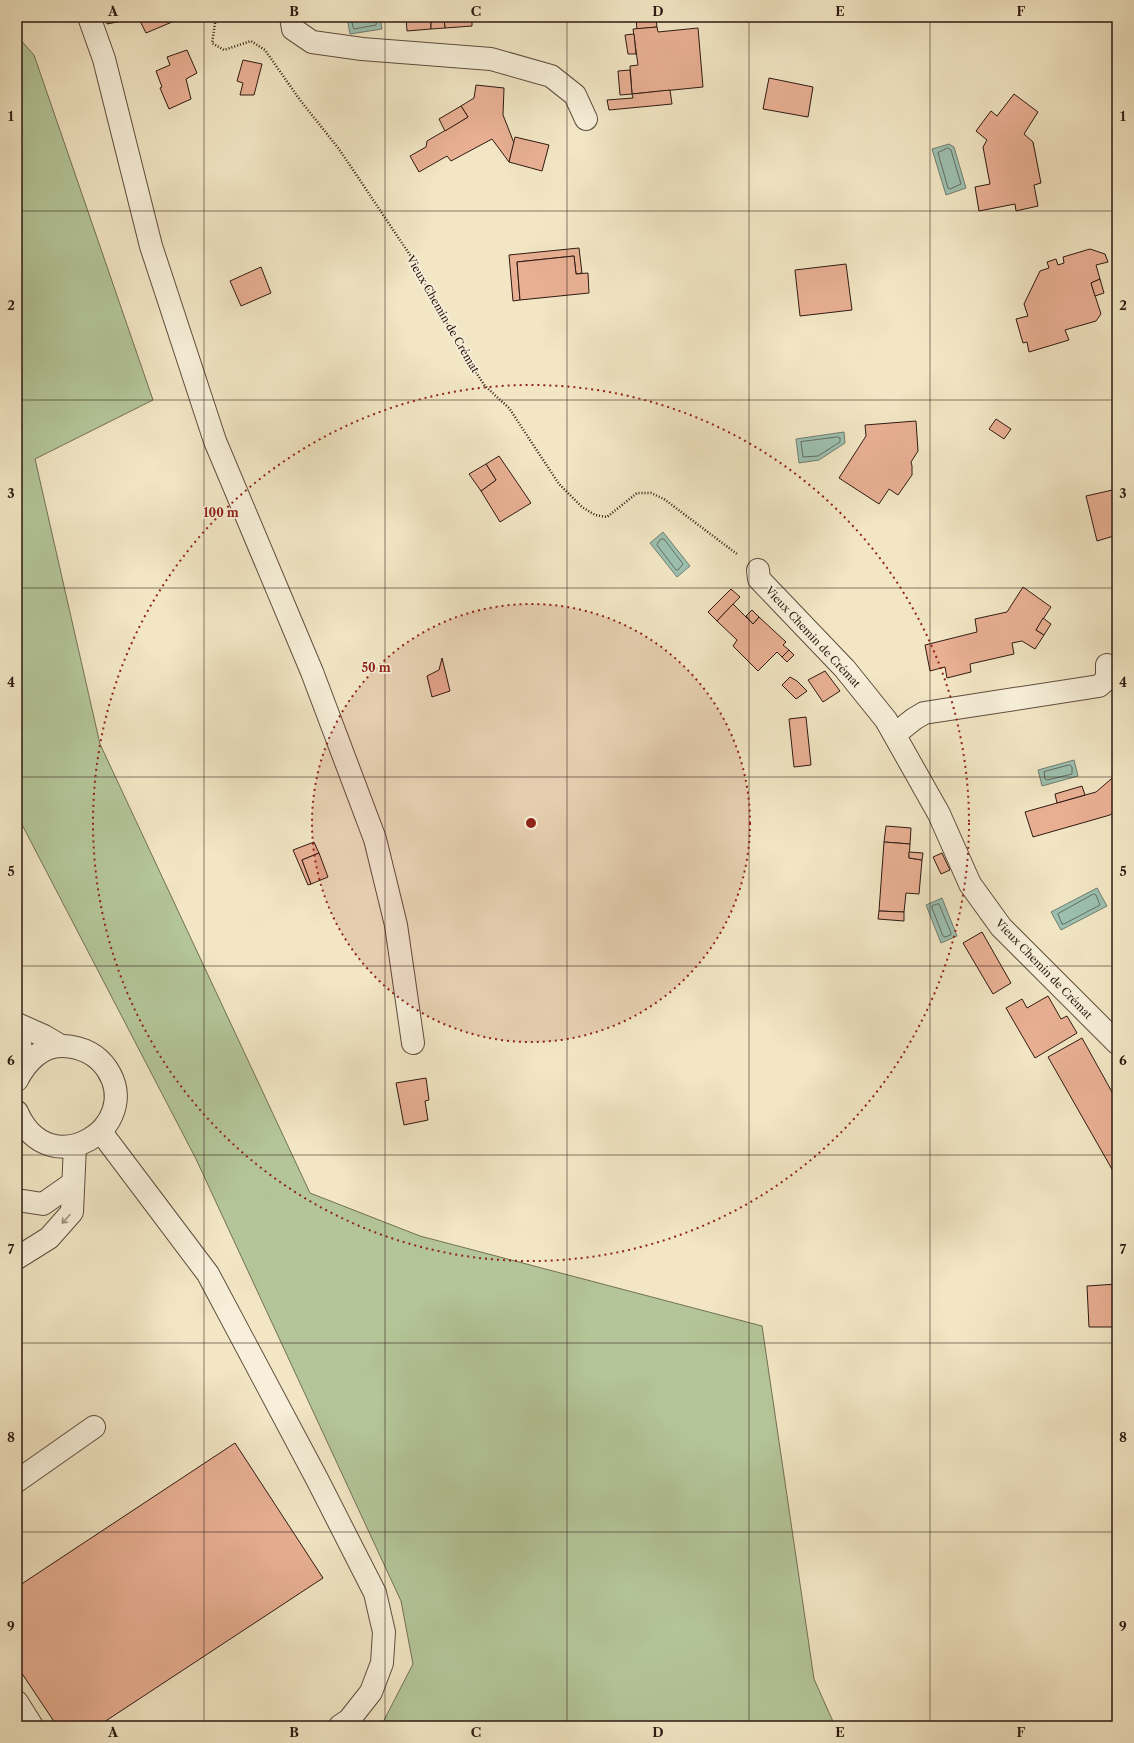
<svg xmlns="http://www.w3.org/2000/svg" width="1134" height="1743" font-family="'Libre Caslon Text',serif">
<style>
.green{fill:#b4c699;stroke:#717056}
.water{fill:#9cc0b0;stroke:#707e71}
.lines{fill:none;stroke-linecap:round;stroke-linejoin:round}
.shore{stroke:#656d61;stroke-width:1}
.building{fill:#e9b094;stroke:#2e1a12}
.minor-casing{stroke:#5f4d3e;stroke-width:24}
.path{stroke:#2e1a12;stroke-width:2.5;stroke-dasharray:1 2;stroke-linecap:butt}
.minor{stroke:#f7efd9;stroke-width:22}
.oneway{stroke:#9d8f7f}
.grid{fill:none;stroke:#2e1a12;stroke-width:1;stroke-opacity:0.55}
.ring{fill:none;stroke:#8f2418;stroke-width:2;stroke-dasharray:2 4}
.labels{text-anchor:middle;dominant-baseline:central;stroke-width:3.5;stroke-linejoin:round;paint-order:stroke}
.street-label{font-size:11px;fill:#2e1a12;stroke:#f7efd9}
.centre{fill:#8f2418;stroke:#f7efd9;stroke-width:2}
.ring-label{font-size:12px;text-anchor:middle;font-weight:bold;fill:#8f2418;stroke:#f7efd9;stroke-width:3.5;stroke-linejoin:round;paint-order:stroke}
.neatline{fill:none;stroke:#2e1a12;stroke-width:1.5}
.grid-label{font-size:13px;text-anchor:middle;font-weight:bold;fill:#2e1a12}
</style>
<rect width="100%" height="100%" fill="#f2e6c4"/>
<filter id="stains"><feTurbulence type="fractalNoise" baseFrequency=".005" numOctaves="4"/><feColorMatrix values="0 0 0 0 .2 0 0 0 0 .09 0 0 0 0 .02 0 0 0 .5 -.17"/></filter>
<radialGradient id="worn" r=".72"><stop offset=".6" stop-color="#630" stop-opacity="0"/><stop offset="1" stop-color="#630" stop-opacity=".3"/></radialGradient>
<path class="green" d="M17,36L34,55L153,400L35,459L100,744L310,1193L420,1236L762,1326L814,1679L835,1726H381L413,1664L401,1601L196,1159L17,815Z"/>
<g class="water">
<path d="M380,17L382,29L350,34L347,18Z"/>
<path d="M949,144L954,147L966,188L946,195L932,149Z"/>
<path d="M844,432L845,443L819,460L799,463L796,439Z"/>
<path d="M663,532L690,566L677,577L650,543Z"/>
<path d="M1074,760L1078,776L1042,786L1038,770Z"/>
<path d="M1097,888L1107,906L1061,930L1051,912Z"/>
<path d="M942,898L957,936L941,943L926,905Z"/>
</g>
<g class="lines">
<g class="shore">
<path d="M351,17L353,27L354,29L376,25L377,17"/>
<path d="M948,148L951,150L961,184L950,189L948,188L938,153Z"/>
<path d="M838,437L840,438V442L818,456L803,457L801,442Z"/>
<path d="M661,539H664L683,564L678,570H676L657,545Z"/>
<path d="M1070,765L1072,767V774L1047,780L1045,779L1044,772Z"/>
<path d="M1094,894L1096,895L1100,905L1064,924H1062L1058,914Z"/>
<path d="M939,904L951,933V935L945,937L943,936L932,908V906Z"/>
</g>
</g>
<g class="building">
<path d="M106,17H121L122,21L107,24Z"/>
<path d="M138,17H170L172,22L146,33Z"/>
<path d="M406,17H472V26L445,28L444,19L431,20V29L407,31Z"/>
<path d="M656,18L657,27L637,29L636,20Z"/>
<path d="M444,19L445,28L431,29V20Z"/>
<path d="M657,27L658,32L698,28L703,87L632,94L630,66L638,65L633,29Z"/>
<path d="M634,34L636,54H628L625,35Z"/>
<path d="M187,50L197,73L186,79L191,99L169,109L160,88L162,87L156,71L170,65L167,57Z"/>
<path d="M243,60L262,64L254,95H240L243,83L237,81Z"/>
<path d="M630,70L632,94L620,95L618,71Z"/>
<path d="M769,78L813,87L808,117L763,109Z"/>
<path d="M476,85L504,88L503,115L514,143L509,162L492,139L451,161L447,156L419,172L410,156L426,147L427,141L468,117L461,106L474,98Z"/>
<path d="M670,90L672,104L609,110L607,100L633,98L632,94Z"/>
<path d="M1014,94L1038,112L1024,134L1033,142L1041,183L1034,185L1038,206L1016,211L1015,204L979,211L975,187L990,184L983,147L987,140L976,131L991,111L997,116Z"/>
<path d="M461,106L468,117L445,131L439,119Z"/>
<path d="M515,137L549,145L542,171L509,162Z"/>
<path d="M579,248L582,273L576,274L574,256L517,262L520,300L513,301L509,255Z"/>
<path d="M1090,249L1105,254L1108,262L1096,265L1100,279L1091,283L1101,314L1096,321L1065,330L1069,340L1029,352L1027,342L1023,343L1016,319L1028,316L1024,304L1040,271L1049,268L1047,262L1056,259L1058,265L1064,263L1063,257Z"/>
<path d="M574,256L576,274L588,273L589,293L520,300L517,262Z"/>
<path d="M846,264L852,310L800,316L795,270Z"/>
<path d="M261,267L271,293L241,306L230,281Z"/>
<path d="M1100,279L1104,293L1095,296L1091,283Z"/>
<path d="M996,419L1011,429L1004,439L989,429Z"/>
<path d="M916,421L918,451L911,462L912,466V475L898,495L889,489L879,504L839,478L866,436L865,425Z"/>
<path d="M499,456L531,503L500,522L481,491L496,480L486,464Z"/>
<path d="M486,464L496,480L481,491L469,474Z"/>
<path d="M1117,489V535L1097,541L1086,496Z"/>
<path d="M1023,587L1051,607L1036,630L1044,635L1035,649L1022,641L1012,643L1014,654L970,664L971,672L947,678L945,667L930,671L925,645L977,632L975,619L1007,612Z"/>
<path d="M731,589L740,597L717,621L708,612Z"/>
<path d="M733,604L753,624L759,617L786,642L783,645L789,650L782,657L777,652L758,671L733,646L737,640L717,621Z"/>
<path d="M752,610L759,617L753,624L746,616Z"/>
<path d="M1043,618L1051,624L1044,635L1036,630Z"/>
<path d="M789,650L794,655L787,662L782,657Z"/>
<path d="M442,658L450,691L432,697L427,676L439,670Z"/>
<path d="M825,671L840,691L823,702L808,680Z"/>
<path d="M790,677L797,681L807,691L796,699L782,685Z"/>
<path d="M806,717L811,765L794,767L789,719Z"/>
<path d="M1117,774V809L1110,815L1033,837L1025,812L1096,792Z"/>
<path d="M1082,786L1085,795L1057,803L1055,794Z"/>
<path d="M886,826L911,828L910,844L884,842Z"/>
<path d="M314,842L319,853L302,860L311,884L308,885L293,850Z"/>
<path d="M884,842L910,844L909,858L922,860L919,894L906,893L904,912L879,911Z"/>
<path d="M909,852L923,853L922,860L909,858Z"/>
<path d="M319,853L328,877L311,884L302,860Z"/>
<path d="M942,853L950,870L941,874L933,857Z"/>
<path d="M879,911L904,912V921L878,919Z"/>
<path d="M982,932L1011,983L993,994L963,943Z"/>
<path d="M1048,996L1061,1019L1067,1016L1077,1033L1035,1058L1006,1008L1022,999L1027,1008Z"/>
<path d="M1082,1038L1117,1101V1178L1048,1057Z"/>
<path d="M426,1078L429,1100L425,1101L428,1120L404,1125L396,1083Z"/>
<path d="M1117,1284V1327H1089L1087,1286Z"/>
<path d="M235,1443L323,1578L98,1726H57L17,1666V1587Z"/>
</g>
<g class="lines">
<defs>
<g id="minor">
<path d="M89,17L104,59L151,246L215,441L312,672L375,839L396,925L413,1043"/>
<path d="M291,17L293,29L312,42L362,49L491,59L551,76L575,95L586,119"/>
<path d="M758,570L759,579L845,669L886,720L939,814L970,884L1001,927L1117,1043"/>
<path d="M895,734L914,719L924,713L1099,686L1107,679V665"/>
<path d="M17,1024L44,1036L61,1046"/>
<path d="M17,1027L24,1066"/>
<path d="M17,1080C26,1062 42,1045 63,1046C82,1047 97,1054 107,1069C145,1127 49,1186 17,1112"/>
<path d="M101,1132L208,1274L317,1479L375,1593L384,1632L382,1663L371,1692L349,1720L340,1726"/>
<path d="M17,1200L43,1204L73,1183"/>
<path d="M17,1258L49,1238L72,1212L75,1146"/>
<path d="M17,1481L94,1427"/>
<path d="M17,1702L32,1726"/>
</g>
</defs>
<use href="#minor" class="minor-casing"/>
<g class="path">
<path d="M216,17L212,43L224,50L251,41L265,50L300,100L339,149L410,255L462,351L485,386L509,408L559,484L582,507L595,515L607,517L637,493H651L664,499L737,554"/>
<path d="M1116,952L1117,961"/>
</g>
<use href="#minor" class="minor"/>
</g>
<defs><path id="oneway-shaft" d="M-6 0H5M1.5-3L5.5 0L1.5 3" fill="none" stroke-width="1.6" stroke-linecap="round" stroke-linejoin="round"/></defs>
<use class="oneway" href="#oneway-shaft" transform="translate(66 1219) rotate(132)"/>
<path class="grid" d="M204,17V1726M385,17V1726M567,17V1726M749,17V1726M930,17V1726M17,211H1117M17,400H1117M17,588H1117M17,777H1117M17,966H1117M17,1155H1117M17,1343H1117M17,1532H1117"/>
<circle cx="531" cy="823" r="219" fill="#8f2418" fill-opacity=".12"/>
<g class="ring">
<circle cx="531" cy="823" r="219"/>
<circle cx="531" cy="823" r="438"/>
</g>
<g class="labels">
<g class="street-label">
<text transform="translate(443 314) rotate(60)">Vieux Chemin de Crémat</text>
<text transform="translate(813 637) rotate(47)">Vieux Chemin de Crémat</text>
<text transform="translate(1044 969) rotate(46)">Vieux Chemin de Crémat</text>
</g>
</g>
<circle cx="531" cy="823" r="6" class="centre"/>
<g class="ring-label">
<text x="221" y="517">100 m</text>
<text x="376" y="672">50 m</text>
</g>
<rect width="1134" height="1743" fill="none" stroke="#f2e6c4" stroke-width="44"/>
<rect x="22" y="22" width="1090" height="1699" class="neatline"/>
<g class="grid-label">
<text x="113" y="16">A</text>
<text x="294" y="16">B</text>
<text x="476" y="16">C</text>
<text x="658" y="16">D</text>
<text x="840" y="16">E</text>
<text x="1021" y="16">F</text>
<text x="11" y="121">1</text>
<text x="1123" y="121">1</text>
<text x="11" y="310">2</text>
<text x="1123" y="310">2</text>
<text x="11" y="498">3</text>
<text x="1123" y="498">3</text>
<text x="11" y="687">4</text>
<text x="1123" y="687">4</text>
<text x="11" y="876">5</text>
<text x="1123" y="876">5</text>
<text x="11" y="1065">6</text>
<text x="1123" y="1065">6</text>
<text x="11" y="1254">7</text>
<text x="1123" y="1254">7</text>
<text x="11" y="1442">8</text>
<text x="1123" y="1442">8</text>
<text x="11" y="1631">9</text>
<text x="1123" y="1631">9</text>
<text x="113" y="1737">A</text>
<text x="294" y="1737">B</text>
<text x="476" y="1737">C</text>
<text x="658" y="1737">D</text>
<text x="840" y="1737">E</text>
<text x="1021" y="1737">F</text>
</g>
<rect width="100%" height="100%" filter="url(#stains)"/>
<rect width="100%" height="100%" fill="url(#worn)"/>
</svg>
